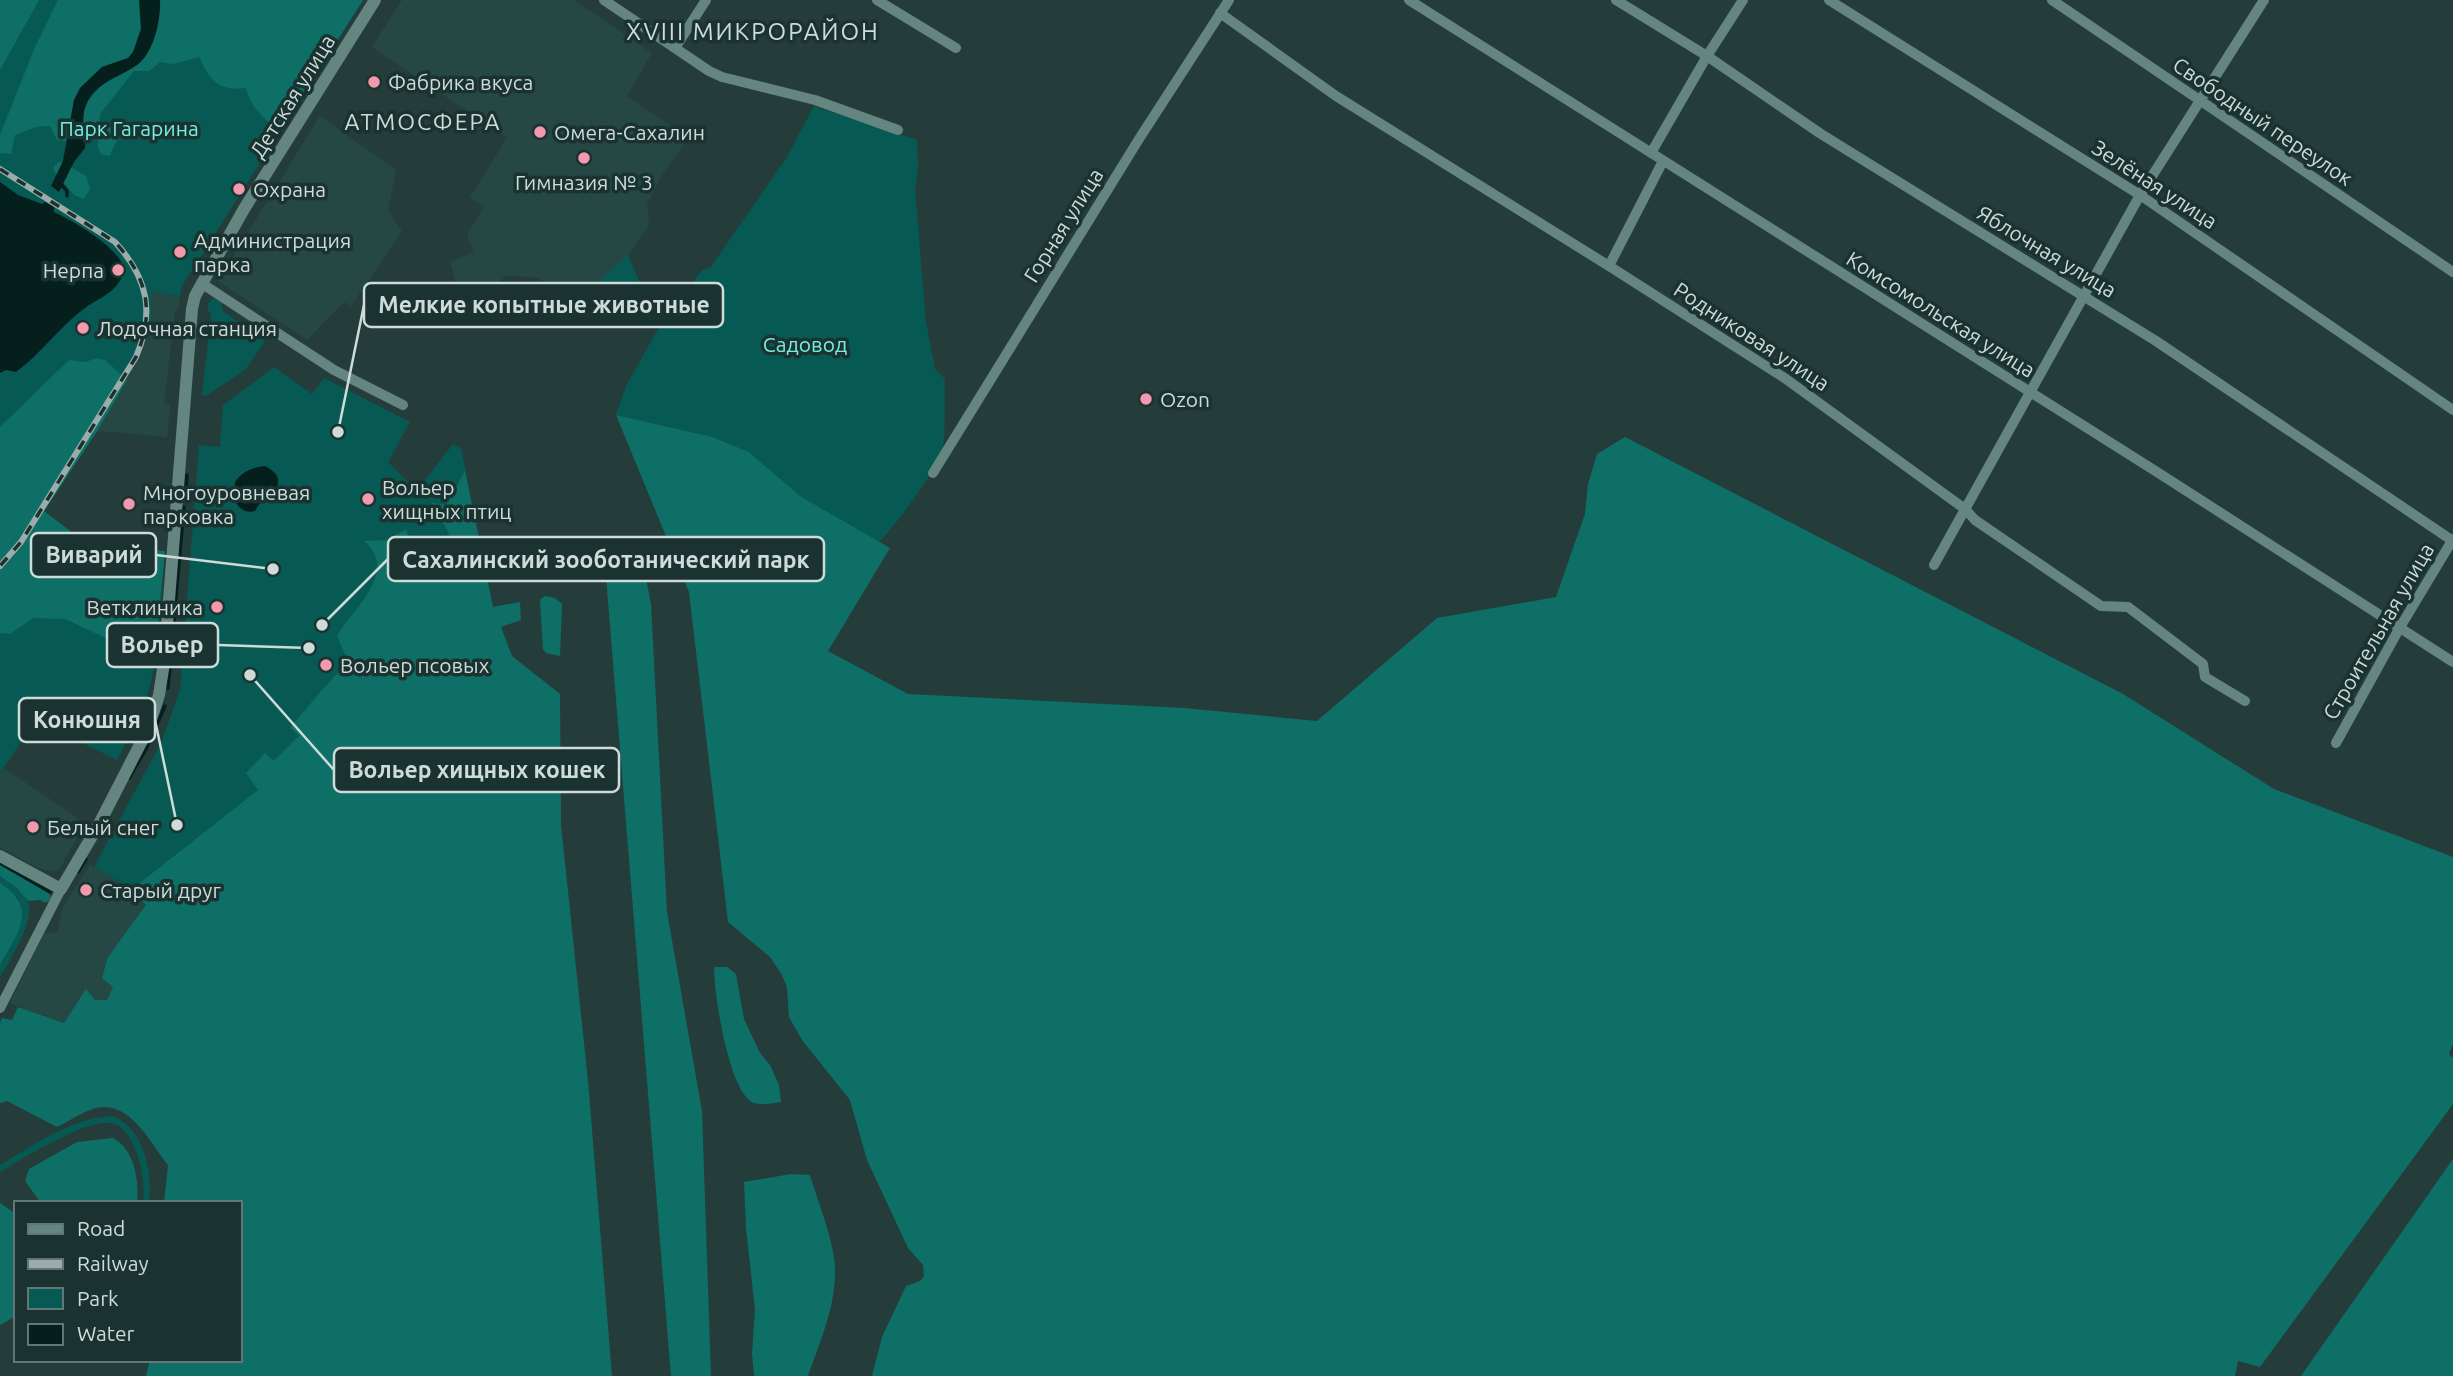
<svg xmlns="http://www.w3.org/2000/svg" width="2453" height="1376" font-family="Ubuntu,sans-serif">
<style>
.built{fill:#264844}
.green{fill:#065a53}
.forest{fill:#0e6f66}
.water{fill:#051f1d}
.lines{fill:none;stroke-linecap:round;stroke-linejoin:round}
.stream{stroke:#051f1d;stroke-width:3.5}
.minor{stroke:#658580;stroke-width:10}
.tertiary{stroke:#658580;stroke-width:12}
.rail-casing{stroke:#9bacaa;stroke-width:6}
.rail{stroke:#1b3330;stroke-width:3.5;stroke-dasharray:10;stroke-linecap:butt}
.poi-dot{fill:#f29aad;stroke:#1b3330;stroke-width:2.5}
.labels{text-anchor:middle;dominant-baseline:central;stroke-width:7;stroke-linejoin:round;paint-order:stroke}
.poi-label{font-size:21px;fill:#cddbd9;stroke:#1b3330;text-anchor:start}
.street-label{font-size:21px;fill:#cddbd9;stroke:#1b3330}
.park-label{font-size:21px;fill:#73eee0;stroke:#1b3330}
.neighbourhood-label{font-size:23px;letter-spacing:2px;fill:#cddbd9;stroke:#1b3330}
.quarter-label{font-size:24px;letter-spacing:2px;fill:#cddbd9;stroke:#1b3330}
.leader{fill:none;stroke:#cddbd9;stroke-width:2.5}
.callout-dot{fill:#cddbd9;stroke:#1b3330;stroke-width:2.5}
.callout{fill:#1b3330;stroke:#cddbd9;stroke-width:2.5}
.callout-label{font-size:23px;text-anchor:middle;font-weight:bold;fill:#cddbd9}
</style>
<rect width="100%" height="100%" fill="#253d3a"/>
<g class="built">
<path d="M402,0H574L652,53L627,96L688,138L660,178L647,205L649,225L628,255L641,286L610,316L535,277L505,276L466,320L450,262L474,252L467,234L484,207L470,197L507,138L372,47Z"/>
<path d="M320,116L396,170L388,210L402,231L351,306L344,302L307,340L218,281Z"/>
<path d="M151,291L180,296L178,311H175L164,404L170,405L167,437L101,431L96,433L141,353Z"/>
<path d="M4,768L85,823L59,870L52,872L38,868L0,847V773Z"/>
<path d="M90,865L132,889L147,905L108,957L113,987L107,1000H95L86,990L64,1023L10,1003L44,934L57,932L64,905Z"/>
</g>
<g class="green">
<path d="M0,0H363L182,286L180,296L151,291V322L141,353L96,433L44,511L91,547L165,551C161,596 160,643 150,686C143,713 129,736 117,760L36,720L0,773Z"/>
<path d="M814,106L917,140L918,169L915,189L926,322L935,369L945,379C944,401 946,425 943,446C940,467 895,526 879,542L800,496L749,452L713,437L616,415L626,386L654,336L702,270L710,268L787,157Z"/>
<path d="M628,255L641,286L610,316L578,300Z"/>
<path d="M214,298L221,302L223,311L265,341L246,369L206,396L202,395L211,315L207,308L209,302Z"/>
<path d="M274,367L312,394L324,378L410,422L388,462L410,484L418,489L453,444L461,448L493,607L132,889L94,867L161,743L180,690L199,445L220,447L223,405Z"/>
<path d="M0,876C10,882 23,890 28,902C35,921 10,960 0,977V965L15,936L18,898L0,883Z"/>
<path d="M112,1116C144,1127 153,1173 149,1203H143C145,1185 142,1165 135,1149C131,1139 125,1128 115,1124C91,1115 22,1159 0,1172V1165C34,1145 71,1118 112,1116Z"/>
</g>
<g class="forest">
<path d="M0,0H39L0,70Z"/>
<path d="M58,0H139L141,29L133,52L128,58L102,67L80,88L74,100L66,141L57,140L50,126L36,127L15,135L11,154L0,153V135L35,47Z"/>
<path d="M160,0H363L280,130C264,120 251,108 246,88C218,91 210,81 199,57L174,64L160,62L149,71H134L100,114L99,125L112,128L117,140L110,156L101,154L98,148V132L92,128L83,129C79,108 94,90 111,79C120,73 132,70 140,62C154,48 161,19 160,0Z"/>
<path d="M60,161L86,176L90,189L84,199L74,195L54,171V166Z"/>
<path d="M96,358L105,360L127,380L96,433L44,511L91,547L165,551L156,641L123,646L65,619L33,618L10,634L0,633V427L69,360L86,362Z"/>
<path d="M616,415L713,437L749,452L800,496L890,548L828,651L908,694L1184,708L1317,721L1437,618L1556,597L1585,514L1588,484L1597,454L1625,437L2123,694L2274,789L2453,857V1044L2449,1054L2453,1058V1104L2260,1367L2238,1361L2235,1376H872L882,1337L906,1286L920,1281L924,1276L923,1265L908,1248L867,1160L850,1100L802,1040L789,1017L787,988L782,975L770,957L728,922L689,592Z"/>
<path d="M465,471L493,607L520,602L521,620L501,627L512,656L560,694L561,825L588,1081L612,1376H146L150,1360H240V1203H164L168,1165C152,1145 132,1105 103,1107C89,1107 70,1121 57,1127L7,1101L0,1103V1023L2,1018L12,1020L18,1007L64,1023L86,989L95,1000H107L113,987L102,978L108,957L146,905L132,889L258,790L246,773L265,753L274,761L299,736L290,727C310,706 325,684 346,665V657L337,636C353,608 400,572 364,541L387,540L406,529L420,565L455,546L438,512L425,519L432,503L446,505Z"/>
<path d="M622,549H630L643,563L651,604L667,912L702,1111L711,1376H671L605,564Z"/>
<path d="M545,596L555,598L562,604L560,656L546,653L543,649L540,600Z"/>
<path d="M0,864L50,894L51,898L46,903L40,900L28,901L17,888L0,876Z"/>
<path d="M0,883C39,908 18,933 0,965Z"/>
<path d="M714,967H727L736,974L744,1019L760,1053L770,1065L779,1085L781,1102C773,1103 756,1107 749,1100C728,1082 714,995 714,967Z"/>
<path d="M113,1138C135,1150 139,1181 137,1203H41L25,1181L29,1169L77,1142Z"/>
<path d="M2453,1159V1376H2301Z"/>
<path d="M791,1174L810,1175C818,1203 837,1247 835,1276C834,1311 819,1344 808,1376H754L752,1353L755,1310L746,1228L744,1182Z"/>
<path d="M0,1203L16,1214V1313L14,1317L0,1325Z"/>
</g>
<g class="water">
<path d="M139,0H160C161,19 154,53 137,65C119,78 95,82 86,105C80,120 86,132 85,148L74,162L59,192L51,186L63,161L74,100L80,88L102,67L128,58L133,52L141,29Z"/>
<path d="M0,182L18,195L42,204L45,202L54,207V212C75,222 113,244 123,265L115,266V273L122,276C117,292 97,299 85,308C60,326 41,354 16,372L6,370L0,373Z"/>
<path d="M265,466C274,471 281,476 277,487L264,496L255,511C245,514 238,508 234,499L235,482C242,472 253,467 265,466Z"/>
</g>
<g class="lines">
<g class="stream">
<path d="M61,184L67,191V196"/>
<path d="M186,489L187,475"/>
<path d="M168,688L184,507"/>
<path d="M129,778L146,749L165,706"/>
<path d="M0,863L50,892"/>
<path d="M78,872L86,859"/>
</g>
<g class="minor">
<path d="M604,0L709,71L722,77L815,100L898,130"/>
<path d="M877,0L956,48"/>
<path d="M1409,0L2157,472L2453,662"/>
<path d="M1616,0L1707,56L1821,134L2156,341L2453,541"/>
<path d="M1829,0L2140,195L2453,410"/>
<path d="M2052,0L2453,272"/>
<path d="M1220,13L1336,96L1609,266L1786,379L1965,509L1975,520L2101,606L2128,607L2203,664L2205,677L2245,701"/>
<path d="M675,48L706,0"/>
<path d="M1651,153L1707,56L1743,0"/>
<path d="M1609,266L1663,161"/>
<path d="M201,283L334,370L403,405"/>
<path d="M933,473L1139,139L1229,0"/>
<path d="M1934,565L2140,195L2264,0"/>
<path d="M2336,743L2399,629L2453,539"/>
<path d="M0,1008L61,889"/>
</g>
<path class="tertiary" d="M0,856L61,889L98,826L148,729L159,695L164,663L192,309L195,296L244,209L375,0"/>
<defs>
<path id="rail" d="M0,169L115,242C148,278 155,312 136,357L21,542L0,566"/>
</defs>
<use href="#rail" class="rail-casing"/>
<use href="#rail" class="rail"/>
</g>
<g class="poi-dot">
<circle cx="374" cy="82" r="7"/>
<circle cx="540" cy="132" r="7"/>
<circle cx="584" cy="158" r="7"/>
<circle cx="239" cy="189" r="7"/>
<circle cx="180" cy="252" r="7"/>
<circle cx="118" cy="270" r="7"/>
<circle cx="83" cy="328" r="7"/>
<circle cx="1146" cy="399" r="7"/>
<circle cx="368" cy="499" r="7"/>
<circle cx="129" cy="504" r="7"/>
<circle cx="217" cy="607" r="7"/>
<circle cx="326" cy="665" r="7"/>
<circle cx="33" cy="827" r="7"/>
<circle cx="86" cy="890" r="7"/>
</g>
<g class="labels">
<g class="poi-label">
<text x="388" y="82">Фабрика вкуса</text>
<text x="554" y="132">Омега-Сахалин</text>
<text x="584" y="182" text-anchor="middle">Гимназия № 3</text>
<text x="253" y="189">Охрана</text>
<text x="194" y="240">Администрация<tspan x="194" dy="24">парка</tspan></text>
<text x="104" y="270" text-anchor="end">Нерпа</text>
<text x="97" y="328">Лодочная станция</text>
<text x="1160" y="399">Ozon</text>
<text x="382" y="487">Вольер<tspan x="382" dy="24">хищных птиц</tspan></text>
<text x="143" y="492">Многоуровневая<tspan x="143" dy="24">парковка</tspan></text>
<text x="203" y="607" text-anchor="end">Ветклиника</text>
<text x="340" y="665">Вольер псовых</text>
<text x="47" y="827">Белый снег</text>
<text x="100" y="890">Старый друг</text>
</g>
<g class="street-label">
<text transform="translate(292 96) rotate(-58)">Детская улица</text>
<text transform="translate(2263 121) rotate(34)">Свободный переулок</text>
<text transform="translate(2155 184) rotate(33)">Зелёная улица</text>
<text transform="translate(1063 225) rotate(-58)">Горная улица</text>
<text transform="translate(2047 251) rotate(31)">Яблочная улица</text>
<text transform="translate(1941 314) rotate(32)">Комсомольская улица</text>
<text transform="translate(1752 336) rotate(33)">Родниковая улица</text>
<text transform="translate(2378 631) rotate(-60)">Строительная улица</text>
</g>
<g class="park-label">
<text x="129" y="128">Парк Гагарина</text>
<text x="805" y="344">Садовод</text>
</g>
<g class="neighbourhood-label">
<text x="423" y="121">АТМОСФЕРА</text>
</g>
<g class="quarter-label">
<text x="753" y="31">XVIII МИКРОРАЙОН</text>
</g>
</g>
<path class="leader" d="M338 432L364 305M273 569L156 555M322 625L388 559M309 648L218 645M177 825L155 720M250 675L334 770"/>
<g class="callout-dot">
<circle cx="338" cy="432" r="7"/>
<circle cx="273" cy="569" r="7"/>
<circle cx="322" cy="625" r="7"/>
<circle cx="309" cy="648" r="7"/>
<circle cx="177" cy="825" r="7"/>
<circle cx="250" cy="675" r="7"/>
</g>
<g class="callout">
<rect x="364" y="283" width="359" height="44" rx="7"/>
<rect x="31" y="533" width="125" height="44" rx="7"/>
<rect x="388" y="537" width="436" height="44" rx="7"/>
<rect x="107" y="623" width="111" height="44" rx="7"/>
<rect x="19" y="698" width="136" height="44" rx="7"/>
<rect x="334" y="748" width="285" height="44" rx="7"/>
</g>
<g class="callout-label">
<text x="544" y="313">Мелкие копытные животные</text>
<text x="94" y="563">Виварий</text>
<text x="606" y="568">Сахалинский зооботанический парк</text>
<text x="162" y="653">Вольер</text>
<text x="87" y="728">Конюшня</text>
<text x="477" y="778">Вольер хищных кошек</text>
</g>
<rect x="14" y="1201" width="228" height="161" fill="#1b3330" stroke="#627674" stroke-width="2"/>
<rect x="28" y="1224" width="35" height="10" fill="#658580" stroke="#627674" stroke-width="2"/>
<text x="77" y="1236" font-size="21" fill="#cddbd9">Road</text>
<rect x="28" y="1259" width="35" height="10" fill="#9bacaa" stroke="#627674" stroke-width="2"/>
<text x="77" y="1271" font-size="21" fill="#cddbd9">Railway</text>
<rect x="28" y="1288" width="35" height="21" fill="#065a53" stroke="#627674" stroke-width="2"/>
<text x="77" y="1306" font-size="21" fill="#cddbd9">Park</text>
<rect x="28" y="1324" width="35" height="21" fill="#051f1d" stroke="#627674" stroke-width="2"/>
<text x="77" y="1341" font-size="21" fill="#cddbd9">Water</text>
</svg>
